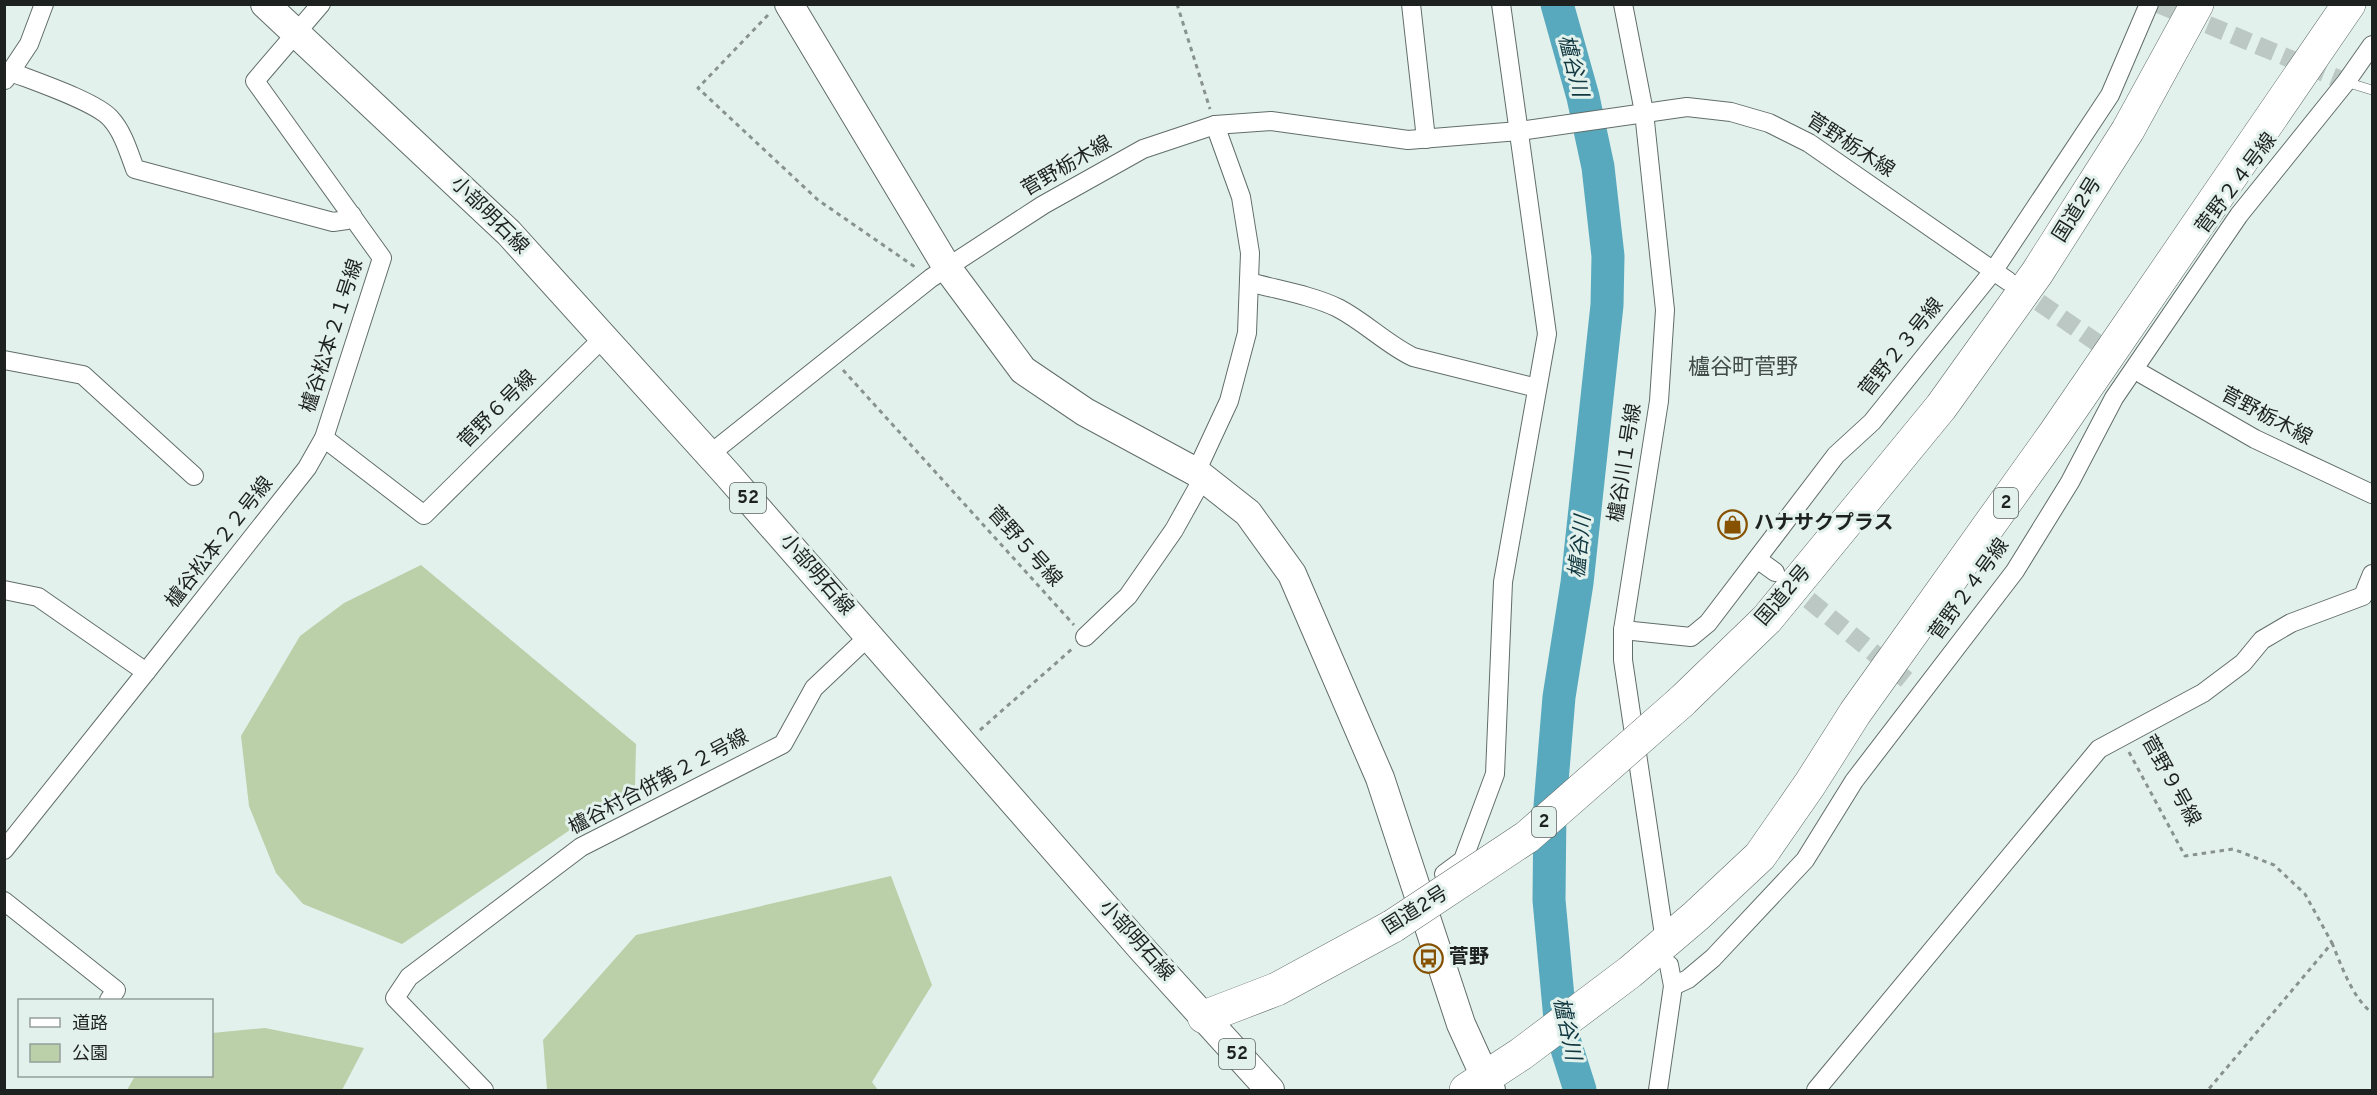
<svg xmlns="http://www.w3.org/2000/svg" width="2377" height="1095" font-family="Overpass,'Noto Sans JP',sans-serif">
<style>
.green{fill:#bbcfa9}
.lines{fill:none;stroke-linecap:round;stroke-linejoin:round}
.river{stroke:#58a9bd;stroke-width:33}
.street-tunnel{stroke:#bbc8c3;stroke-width:18;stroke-dasharray:18 9;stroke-linecap:butt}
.lane-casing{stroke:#616d69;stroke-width:10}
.street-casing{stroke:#616d69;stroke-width:20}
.primary-casing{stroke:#616d69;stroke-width:30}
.highway-casing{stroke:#616d69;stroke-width:34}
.path{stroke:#88928f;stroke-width:3;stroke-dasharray:4.5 4.5;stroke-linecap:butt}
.lane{stroke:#fff;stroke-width:9}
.street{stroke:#fff;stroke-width:18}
.primary{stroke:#fff;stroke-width:28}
.highway{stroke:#fff;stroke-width:33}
.highway-bridge-casing{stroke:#616d69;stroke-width:34;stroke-linecap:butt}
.highway-bridge{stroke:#fff;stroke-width:33}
.labels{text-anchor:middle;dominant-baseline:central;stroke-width:6;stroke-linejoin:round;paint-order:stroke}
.shield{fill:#e3f1ec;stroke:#58605d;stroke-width:1.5}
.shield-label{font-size:18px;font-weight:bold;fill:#1d2220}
.street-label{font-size:20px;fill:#1d2220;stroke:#e3f1ec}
.poi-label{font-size:20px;font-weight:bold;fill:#1d2220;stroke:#e3f1ec;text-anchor:start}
.water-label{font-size:21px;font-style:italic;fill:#0f363f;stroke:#e3f1ec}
.quarter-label{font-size:22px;fill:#424d49;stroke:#e3f1ec}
</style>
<rect width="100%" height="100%" fill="#e3f1ec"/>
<g class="green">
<path d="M421,565L636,744L635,786L402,944L303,904L276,873L249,806L241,736L300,636L344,603Z"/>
<path d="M891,876L932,985L872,1082L878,1090H547L543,1040L636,935Z"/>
<path d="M265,1028L364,1048L342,1090H127L135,1076H212V1033Z"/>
</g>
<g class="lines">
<path class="river" d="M1557,4L1583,97L1598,167L1608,256L1607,305L1577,583L1559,697L1550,806L1549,900L1561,1030L1580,1090"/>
<g class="street-tunnel">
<path d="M2158,4L2346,82"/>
<path d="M2017,287L2142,374"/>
<path d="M1788,583L1913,685"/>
</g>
<defs>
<path id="lane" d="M2346,82L2372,90"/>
<g id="street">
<path d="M1411,4L1426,139"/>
<path d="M1623,4L1644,112L1665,310L1659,401L1623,630V660L1663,928"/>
<path d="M11,72C34,81 97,102 111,119C123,132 129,153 135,169L333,222L347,220L352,215"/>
<path d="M5,80L29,44L44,4"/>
<path d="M1249,282C1278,290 1311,295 1338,308C1365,322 1386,344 1413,357L1537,388"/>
<path d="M4,360L83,375L194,476"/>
<path d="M2142,374L2255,439L2372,494"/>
<path d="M324,438L424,515L604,337"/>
<path d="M710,454L931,278L1043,205L1143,149L1215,125L1271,121L1408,140L1519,131L1687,107L1731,112L1769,123L1809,143L2008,281"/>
<path d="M1196,472L1229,401L1247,333L1250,253L1241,197L1215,125"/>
<path d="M1757,559L1775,572"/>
<path d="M4,590L38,597L146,672L4,850"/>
<path d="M1623,630L1691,637L1708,623L1836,455L1872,422L1994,270L2110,95L2149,4"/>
<path d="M1085,637L1128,596L1174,530L1203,478"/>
<path d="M146,672L307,468L324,438L382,258L255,81L321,4"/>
<path d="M1444,874L1463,860L1495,774L1503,582L1547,334L1501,4"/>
<path d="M4,901L116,990L109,1000"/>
<path d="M1673,986L1688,979L1713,958L1805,860L1854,781L2015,571L2070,482L2114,398L2239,215L2346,82L2372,45"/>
<path d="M484,1090L395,998L409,977L581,847L783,744L814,688L869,636"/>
<path d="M1658,1090L1673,986L1669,965"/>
<path d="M1816,1090L2099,749L2203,693L2243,663L2262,640L2291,623L2363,596L2372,574"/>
</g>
<g id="primary">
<path d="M265,4L509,233L727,474L1142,949L1270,1090"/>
<path d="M789,4L948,269L1023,370L1085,412L1196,472L1248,513L1292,574L1380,778L1461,1024L1491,1090"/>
</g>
<g id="highway">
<path d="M1681,702L1767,619L1941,407L2037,273L2128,130L2197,4"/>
<path d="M1204,1017L1277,989L1393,926"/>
<path d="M1466,1090L1521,1054L1630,972L1696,916L1760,856L1810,784L1855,713L2055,433L2349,4"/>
</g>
</defs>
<use href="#lane" class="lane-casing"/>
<use href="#street" class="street-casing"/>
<use href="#primary" class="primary-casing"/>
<use href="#highway" class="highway-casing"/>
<g class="path">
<path d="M1177,4L1210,109"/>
<path d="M768,15L698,88L818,200L915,267"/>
<path d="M843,370L1074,625"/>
<path d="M980,730L1072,649"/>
<path d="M2129,752L2185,856L2233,849L2274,865L2305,894L2332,943L2208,1090"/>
<path d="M2332,943C2342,967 2352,997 2372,1013"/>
</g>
<use href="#lane" class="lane"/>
<use href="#street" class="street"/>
<use href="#primary" class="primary"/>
<use href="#highway" class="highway"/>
<defs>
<path id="highway-bridge" d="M1393,926L1527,837L1681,702"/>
</defs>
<use href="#highway-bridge" class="highway-bridge-casing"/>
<use href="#highway-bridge" class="highway-bridge"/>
</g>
<defs>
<symbol id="shop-ring" viewBox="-11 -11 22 22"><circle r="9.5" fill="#e3f1ec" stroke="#865100" stroke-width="1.5"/><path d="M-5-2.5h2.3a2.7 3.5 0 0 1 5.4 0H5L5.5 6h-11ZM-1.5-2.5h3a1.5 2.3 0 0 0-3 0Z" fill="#865100"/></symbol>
<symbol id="bus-ring" viewBox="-11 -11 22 22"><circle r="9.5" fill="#e3f1ec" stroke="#865100" stroke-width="1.5"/><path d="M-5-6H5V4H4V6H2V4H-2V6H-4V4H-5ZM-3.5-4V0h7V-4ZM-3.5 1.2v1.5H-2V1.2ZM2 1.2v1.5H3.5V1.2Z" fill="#865100"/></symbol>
</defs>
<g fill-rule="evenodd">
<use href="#shop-ring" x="1716" y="508" width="33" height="33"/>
<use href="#bus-ring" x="1412" y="942" width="33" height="33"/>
</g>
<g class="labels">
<g class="shield">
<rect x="730" y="483" width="36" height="30" rx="4.5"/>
<rect x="1994" y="488" width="24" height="30" rx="4.5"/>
<rect x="1532" y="807" width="24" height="30" rx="4.5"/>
<rect x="1219" y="1039" width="36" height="30" rx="4.5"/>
</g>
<g class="shield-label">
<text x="748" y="498">52</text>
<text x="2006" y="503">2</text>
<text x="1544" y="822">2</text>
<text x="1237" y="1054">52</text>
</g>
<g class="street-label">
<text transform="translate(1850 146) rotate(33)">菅野栃木線</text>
<text transform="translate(1067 167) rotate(-30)">菅野栃木線</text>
<text transform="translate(2237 184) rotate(-53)">菅野２４号線</text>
<text transform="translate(2078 210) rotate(-58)">国道2号</text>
<text transform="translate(489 216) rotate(45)">小部明石線</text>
<text transform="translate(333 336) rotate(-72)">櫨谷松本２１号線</text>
<text transform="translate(1902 348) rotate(-51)">菅野２３号線</text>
<text transform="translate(498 410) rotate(-45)">菅野６号線</text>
<text transform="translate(2266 417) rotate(28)">菅野栃木線</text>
<text transform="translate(1626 463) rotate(-81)">櫨谷川１号線</text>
<text transform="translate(220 543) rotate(-52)">櫨谷松本２２号線</text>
<text transform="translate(1024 547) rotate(48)">菅野５号線</text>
<text transform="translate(816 575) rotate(49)">小部明石線</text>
<text transform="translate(1970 590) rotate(-54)">菅野２４号線</text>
<text transform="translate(1784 596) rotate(-49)">国道2号</text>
<text transform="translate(2170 781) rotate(61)">菅野９号線</text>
<text transform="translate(659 783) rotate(-28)">櫨谷村合併第２２号線</text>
<text transform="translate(1416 911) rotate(-32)">国道2号</text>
<text transform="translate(1136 941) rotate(48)">小部明石線</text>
</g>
<g class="poi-label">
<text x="1754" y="524">ハナサクプラス</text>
<text x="1449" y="958">菅野</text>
</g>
<g class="water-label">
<text transform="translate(1572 66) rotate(76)">櫨谷川</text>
<text transform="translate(1581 547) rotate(-84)">櫨谷川</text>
<text transform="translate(1566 1029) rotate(78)">櫨谷川</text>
</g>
<g class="quarter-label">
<text x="1743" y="368">櫨谷町菅野</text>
</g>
</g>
<rect width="2377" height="1095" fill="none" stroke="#1d2220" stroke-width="12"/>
<rect x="18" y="999" width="195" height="78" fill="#e3f1ec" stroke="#949e9a" stroke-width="1.5"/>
<rect x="30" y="1018" width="30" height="9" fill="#ffffff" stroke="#949e9a" stroke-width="1.5"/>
<text x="72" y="1029" font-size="18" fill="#1d2220">道路</text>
<rect x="30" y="1044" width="30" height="18" fill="#bbcfa9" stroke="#949e9a" stroke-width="1.5"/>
<text x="72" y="1059" font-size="18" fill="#1d2220">公園</text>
</svg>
